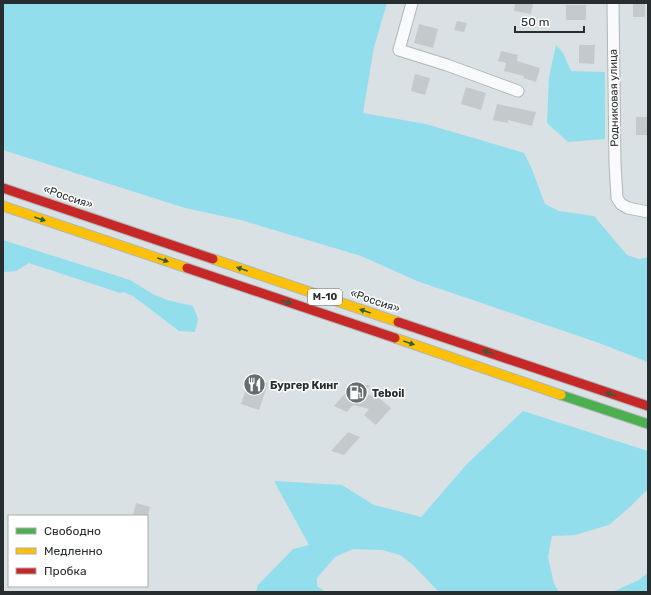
<svg xmlns="http://www.w3.org/2000/svg" width="651" height="595" font-family="Rubik,sans-serif">
<style>
.green{fill:#92deed}
.building{fill:#c4cacc}
.lines{fill:none;stroke-linecap:round;stroke-linejoin:round}
.street-casing{stroke:#b0b6b7;stroke-width:13}
.fast-casing{stroke:#b0b6b7;stroke-width:11}
.slow-casing{stroke:#b0b6b7;stroke-width:11}
.jam-casing{stroke:#b0b6b7;stroke-width:11}
.street{stroke:#f9fafb;stroke-width:11}
.fast{stroke:#4caf50;stroke-width:9}
.slow{stroke:#ffc107;stroke-width:9}
.jam{stroke:#c62828;stroke-width:9}
.oneway{fill:#355b3b}
.labels{text-anchor:middle;dominant-baseline:central;stroke-width:3;stroke-linejoin:round;paint-order:stroke}
.shield{fill:#fff;stroke:#686d6d;stroke-width:1}
.shield-label{font-size:10px;font-weight:bold;fill:#282e2f}
.street-label{font-size:11px;fill:#282e2f;stroke:#fff}
.poi-label{font-size:11px;font-weight:bold;fill:#282e2f;stroke:#fff;text-anchor:start}
</style>
<rect width="100%" height="100%" fill="#d9e1e4"/>
<g class="green">
<path d="M3,3H387L374,47L363,113L426,124L524,153L531,167L545,204L559,211L594,216L627,255L639,259L648,257V362L599,343L417,281L361,256L241,220L185,208L3,150Z"/>
<path d="M556,45L563,53L571,71L605,72V139L568,142L547,123L549,77Z"/>
<path d="M3,240L130,280L153,294L167,300L193,306L198,319L195,332L179,331L133,296L123,292L120,293L29,263L16,271L3,272Z"/>
<path d="M523,411L648,451V489L631,506L609,525L575,535L552,536L548,557L554,584L559,592H439L412,564L400,555L382,550L353,549L335,557L317,578V586L326,592H256L258,585L293,549L309,545L274,481L342,485L374,505L421,517L467,464Z"/>
<path d="M648,573V592H612L639,580Z"/>
</g>
<g class="building">
<path d="M515,3H533L531,14L514,11Z"/>
<rect x="633" y="3" width="12" height="14"/>
<rect x="566" y="5" width="20" height="15"/>
<path d="M457,21L467,23L464,32L454,30Z"/>
<path d="M419,24L438,29L433,48L414,43Z"/>
<path d="M579,45H595L594,64L579,63Z"/>
<path d="M501,51L518,55L517,61L540,68L536,82L523,78L524,76L504,71L506,63L498,61Z"/>
<path d="M415,74L430,78L425,95L411,91Z"/>
<path d="M466,87L486,93L481,110L461,104Z"/>
<path d="M497,104L536,112L532,126L508,120V123L493,120Z"/>
<rect x="636" y="117" width="12" height="18"/>
<path d="M250,377L268,383L259,410L241,404Z"/>
<path d="M355,382L370,386L363,393L379,398L391,408L376,425L364,415L369,409L353,405L347,412L334,406Z"/>
<path d="M348,432L360,437L344,455L331,451Z"/>
<path d="M136,503L150,507L148,516H133Z"/>
</g>
<g class="lines">
<defs>
<g id="street">
<path d="M412,3L399,50L447,65L518,91"/>
<path d="M613,3L615,164L617,198L621,204L628,208L648,212"/>
</g>
<path id="fast" d="M561,395L648,424"/>
<g id="slow">
<path d="M3,206L187,268"/>
<path d="M213,259L398,322"/>
<path d="M395,338L561,395"/>
</g>
<g id="jam">
<path d="M3,188L213,259"/>
<path d="M187,268L395,338"/>
<path d="M398,322L648,406"/>
</g>
</defs>
<use href="#street" class="street-casing"/>
<use href="#fast" class="fast-casing"/>
<use href="#slow" class="slow-casing"/>
<use href="#jam" class="jam-casing"/>
<use href="#street" class="street"/>
<use href="#fast" class="fast"/>
<use href="#slow" class="slow"/>
<use href="#jam" class="jam"/>
</g>
<defs><path id="oneway-solid" d="M-6-.8H1V-3.2L6.5 0L1 3.2V.8H-6Z"/></defs>
<g class="oneway">
<use href="#oneway-solid" transform="translate(40 219) rotate(19)"/>
<use href="#oneway-solid" transform="translate(163 260) rotate(19)"/>
<use href="#oneway-solid" transform="translate(242 269) rotate(-161)"/>
<use href="#oneway-solid" transform="translate(286 302) rotate(19)"/>
<use href="#oneway-solid" transform="translate(365 311) rotate(-161)"/>
<use href="#oneway-solid" transform="translate(409 343) rotate(19)"/>
<use href="#oneway-solid" transform="translate(488 352) rotate(-161)"/>
<use href="#oneway-solid" transform="translate(611 394) rotate(-161)"/>
</g>
<defs>
<symbol id="restaurant-disc" viewBox="-11 -11 22 22"><circle r="9.5" fill="#666d6e" stroke="#fff"/><path d="M-5-6h1v4h1v-4h1v4h1v-4h1v5L-1.5 .5V6h-2V.5L-5-1ZM5-6V6H3V1.5H1.5Q1.5-4 5-6Z" fill="#fff"/></symbol>
<symbol id="fuel-disc" viewBox="-11 -11 22 22"><circle r="9.5" fill="#666d6e" stroke="#fff"/><path d="M-5.5-6h7V0h2V4h1.3V-2.5L3-4.5l.8-.8L6-3V5H2.5V1h-1V6h-7ZM-4.2-4.7v3.2H.2V-4.7Z" fill="#fff"/></symbol>
</defs>
<g fill-rule="evenodd">
<use href="#restaurant-disc" x="242" y="372" width="25" height="25"/>
<use href="#fuel-disc" x="344" y="380" width="25" height="25"/>
</g>
<g class="labels">
<rect class="shield" x="308" y="289" width="34" height="16" rx="3"/>
<g class="shield-label">
<text x="325" y="297">М-10</text>
</g>
<g class="street-label">
<text transform="translate(614 98) rotate(-91)">Родниковая улица</text>
<text transform="translate(68 197) rotate(19)">«Россия»</text>
<text transform="translate(375 301) rotate(19)">«Россия»</text>
</g>
<g class="poi-label">
<text x="270" y="385">Бургер Кинг</text>
<text x="372" y="393">Teboil</text>
</g>
</g>
<rect width="651" height="595" fill="none" stroke="#282e2f" stroke-width="8"/>
<rect x="8" y="515" width="140" height="72" fill="#ffffff" stroke="#a9abac"/>
<rect x="16" y="528" width="20" height="6" fill="#4caf50" stroke="#a9abac"/>
<text x="44" y="535" font-size="12" fill="#282e2f">Свободно</text>
<rect x="16" y="548" width="20" height="6" fill="#ffc107" stroke="#a9abac"/>
<text x="44" y="555" font-size="12" fill="#282e2f">Медленно</text>
<rect x="16" y="568" width="20" height="6" fill="#c62828" stroke="#a9abac"/>
<text x="44" y="575" font-size="12" fill="#282e2f">Пробка</text>
<path d="M515 26v6h69v-6" fill="none" stroke="#282e2f" stroke-width="2"/>
<text x="521" y="26" font-size="12" fill="#282e2f" stroke="#ffffff" stroke-width="3" paint-order="stroke">50 m</text>
</svg>
